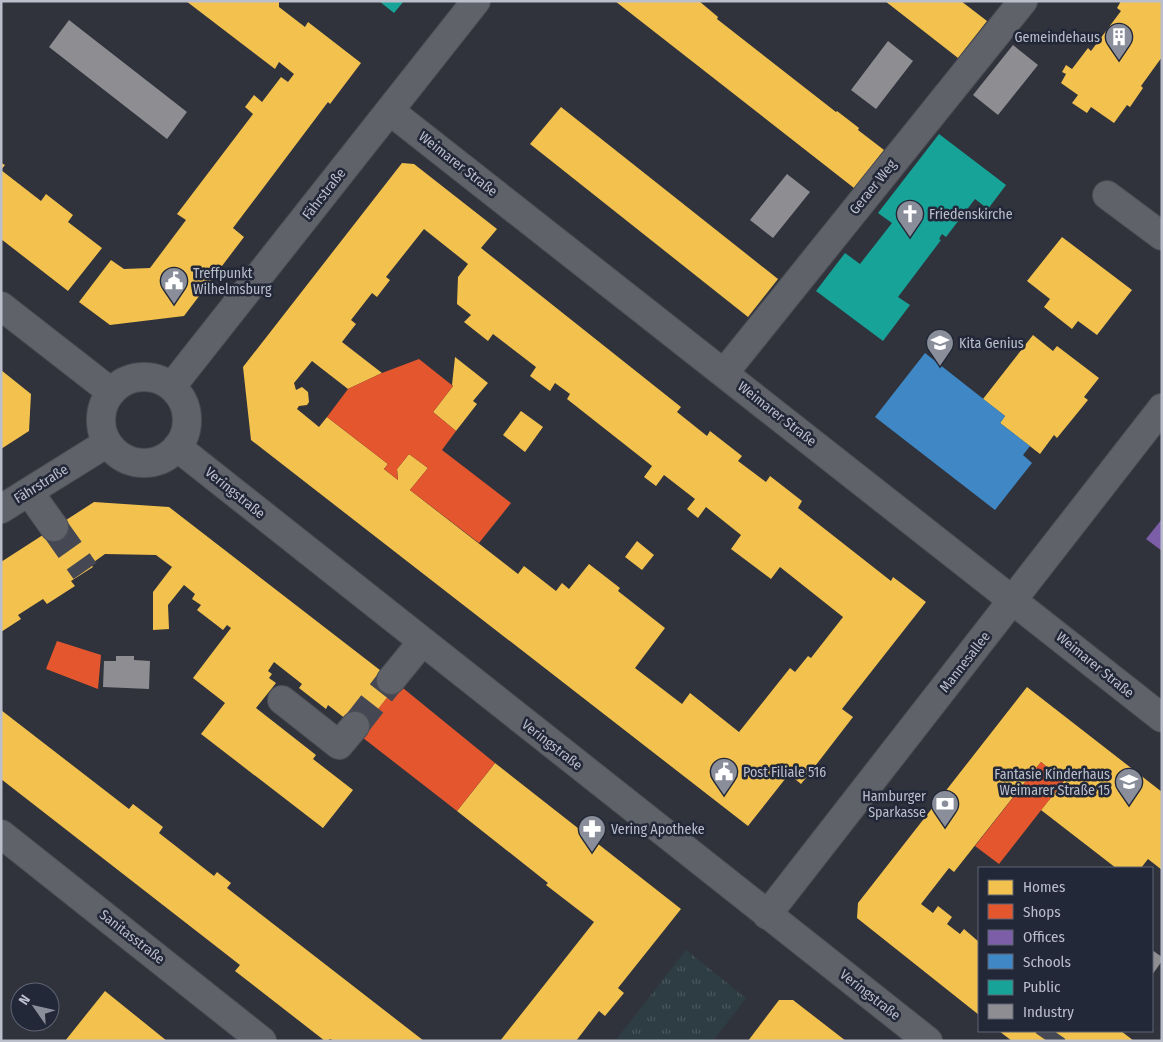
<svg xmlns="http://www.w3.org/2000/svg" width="1163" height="1042" font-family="'Fira Sans Condensed',sans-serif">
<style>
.park{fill:url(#park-tufts)}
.homes{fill:#f2c14e;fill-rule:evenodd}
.shops{fill:#e4572e}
.offices{fill:#7b5ea7}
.schools{fill:#3f88c5}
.public{fill:#17a398}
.industry{fill:#8d8d92}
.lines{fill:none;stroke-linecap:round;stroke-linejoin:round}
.minor-tunnel{stroke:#454852;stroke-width:28;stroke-dasharray:28 14;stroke-linecap:butt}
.minor-casing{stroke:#4c4e55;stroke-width:30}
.minor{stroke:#60626a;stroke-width:28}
.labels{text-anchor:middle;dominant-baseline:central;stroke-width:5;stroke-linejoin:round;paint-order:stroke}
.poi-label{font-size:14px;fill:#bbbfcc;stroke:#222838;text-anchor:start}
.street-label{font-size:14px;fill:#bbbfcc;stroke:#222838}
</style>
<defs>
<pattern id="park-tufts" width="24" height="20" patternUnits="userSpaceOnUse" patternTransform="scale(1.25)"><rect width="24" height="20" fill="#2d3d43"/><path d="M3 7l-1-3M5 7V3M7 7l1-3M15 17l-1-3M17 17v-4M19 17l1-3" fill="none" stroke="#4a575d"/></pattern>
</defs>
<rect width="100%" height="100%" fill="#30333c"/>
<path class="park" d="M686,950L746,998L713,1041H615Z"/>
<g class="homes">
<path d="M186,1H279V7L305,27L308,22L361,63L330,104L328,102L233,228L244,237L184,316L110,325L79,302L111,260L124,269L150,268L186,220L177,214L253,114L245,107L254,95L262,102L281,77L288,82L294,74L279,62L275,69Z"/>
<path d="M615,1H699L718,17L717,19L836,112L837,111L859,128L858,130L884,150L854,188Z"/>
<path d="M885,1H961L987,21L958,58Z"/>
<path d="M1121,1H1162V57L1141,86L1143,88L1130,107L1127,105L1114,123L1091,107L1087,113L1072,103L1078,95L1061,83L1066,74L1062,72L1066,65L1072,69L1088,48L1091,51L1121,11L1117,8Z"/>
<path d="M561,107L778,279L748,317L530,144Z"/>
<path d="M1,163L5,165L1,170L41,201L46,194L73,215L68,222L102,248L68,291L1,239Z"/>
<path d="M402,163L414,164L497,229L481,248L681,407L677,412L707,436L710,431L742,456L738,461L766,482L770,476L802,501L798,508L891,581L893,577L926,602L842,709L853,717L809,774L801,784L789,774L748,826L251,440L243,367ZM424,229L468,264L458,277L457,304L471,315L464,322L488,341L493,334L536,367L530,376L550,391L555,383L570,394L567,399L652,466L644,477L656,486L664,475L695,499L687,509L698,518L706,507L741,535L731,549L771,579L780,567L843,617L811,658L808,656L795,672L790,668L739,732L690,693L682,704L635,668L665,628L618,591L620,588L589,564L569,589L562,583L556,591L524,566L518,574L410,490L428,468L409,454L397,469L398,480L384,469L388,464L327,417L319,427L297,409L299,406L307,405L309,402L308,392L302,387L296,390L294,383L312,361L348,389L382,373L342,342L356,324L351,320L372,293L377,297L390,280L386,277Z"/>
<path d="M1062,237L1132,290L1097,335L1078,321L1072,329L1044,307L1050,299L1027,281Z"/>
<path d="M1033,335L1053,351L1057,346L1099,378L1084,397L1088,400L1057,438L1054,435L1040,454L1000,423L1005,416L983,399Z"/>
<path d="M455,357L488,383L473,401L477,404L456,431L433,412L453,386L452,385Z"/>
<path d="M1,370L31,394L29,431L1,449Z"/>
<path d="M521,411L543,427L525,452L503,435Z"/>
<path d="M94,502L169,507L398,684L361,731L328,705L326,709L299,688L302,684L274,662L268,671L272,674L269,678L276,683L256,708L316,755L313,759L353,790L323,828L201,734L225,703L193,678L231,628L227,625L223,630L197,610L201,605L192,599L195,594L184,585L168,605L169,629L153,630V592L172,567L156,555L105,554L91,564L93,567L71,581L75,586L47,604L43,599L18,615L21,619L1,632V562Z"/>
<path d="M637,541L654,555L642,570L625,557Z"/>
<path d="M1027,687L1162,792V870L1148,859L1141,868H1116L1041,810L1064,781L1041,762L954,872L949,868L921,904L933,913L938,906L952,917L947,924L960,934L964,929L979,942V1015L857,918L858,903Z"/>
<path d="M1,710L129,809L133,804L163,827L159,833L214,876L217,872L231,883L227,888L424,1041H333L331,1039L325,1041L235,971L240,965L1,779Z"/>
<path d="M495,763L681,909L618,988L624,993L605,1016L599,1011L576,1041H500L594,922L546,885L548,883L457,811Z"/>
<path d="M105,991L167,1041H65Z"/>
<path d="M779,1000H793L846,1041H748Z"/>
<path d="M999,1031H1121L1134,1041H1012Z"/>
</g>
<g class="shops">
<path d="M419,359L453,386L433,412L456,431L442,450L511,503L479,543L410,490L428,468L409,454L397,469L398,480L384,469L388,464L327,417L348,389L382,373Z"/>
<path d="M57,641L101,655L98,689L46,669Z"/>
<path d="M398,684L495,763L457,811L358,734Z"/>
<path d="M1041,762L1064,781L999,864L975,846Z"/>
</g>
<path class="offices" d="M1162,519V551L1146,539Z"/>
<path class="schools" d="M925,353L1005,416L1000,423L1030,446L1023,455L1032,463L995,510L875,417Z"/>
<g class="public">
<path d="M379,1H404L394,13Z"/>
<path d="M939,134L1006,185L988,209L975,199L946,237L942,234L939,239L941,240L898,297L910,305L883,341L816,291L845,253L860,264L892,223L878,213Z"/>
</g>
<g class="industry">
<path d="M69,20L187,112L167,139L49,47Z"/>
<path d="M888,41L913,61L876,109L851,90Z"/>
<path d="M1013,45L1038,65L998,115L973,95Z"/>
<path d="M787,174L810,192L773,238L750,220Z"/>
<path d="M116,656H134V660L150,661L149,689L103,687L104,661H116Z"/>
<path d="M1152,950L1162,957V961L1152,975Z"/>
</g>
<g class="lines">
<g class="minor-tunnel">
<path d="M54,527L85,571"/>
<path d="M355,726L391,680"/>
<path d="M1047,1041L1054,1031"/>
</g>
<defs>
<g id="minor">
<path d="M390,111L1162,718"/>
<path d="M1107,195L1162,236"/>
<path d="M1,306L110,391"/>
<path d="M724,373L1023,1"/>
<circle cx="144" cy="420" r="43"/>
<path d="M172,386L476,1"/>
<path d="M177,447L928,1041"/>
<path d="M29,492L54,527"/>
<path d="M1,509L107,443"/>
<path d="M391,680L422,642"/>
<path d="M282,700L339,745L355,726"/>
<path d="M1,834L262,1041"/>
<path d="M767,915L1162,408"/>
</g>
</defs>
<use href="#minor" class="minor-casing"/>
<use href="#minor" class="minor"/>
</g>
<defs>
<symbol id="building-pin" viewBox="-11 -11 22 30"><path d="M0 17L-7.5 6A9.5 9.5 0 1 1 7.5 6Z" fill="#8a8e9a" stroke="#222838"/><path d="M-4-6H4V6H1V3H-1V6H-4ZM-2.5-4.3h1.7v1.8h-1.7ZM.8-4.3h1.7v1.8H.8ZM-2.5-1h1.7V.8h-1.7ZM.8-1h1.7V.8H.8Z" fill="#fff"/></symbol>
<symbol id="church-pin" viewBox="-11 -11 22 30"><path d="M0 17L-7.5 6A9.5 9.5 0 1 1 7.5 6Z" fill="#8a8e9a" stroke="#222838"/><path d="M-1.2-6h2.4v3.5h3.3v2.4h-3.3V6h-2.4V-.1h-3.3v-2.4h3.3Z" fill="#fff"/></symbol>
<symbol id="civic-pin" viewBox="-11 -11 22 30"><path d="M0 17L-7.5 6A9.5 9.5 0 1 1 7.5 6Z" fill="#8a8e9a" stroke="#222838"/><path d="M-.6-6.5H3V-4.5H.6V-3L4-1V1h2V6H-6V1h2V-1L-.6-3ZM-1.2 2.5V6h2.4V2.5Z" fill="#fff"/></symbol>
<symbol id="school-pin" viewBox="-11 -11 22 30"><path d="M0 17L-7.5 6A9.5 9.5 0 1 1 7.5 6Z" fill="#8a8e9a" stroke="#222838"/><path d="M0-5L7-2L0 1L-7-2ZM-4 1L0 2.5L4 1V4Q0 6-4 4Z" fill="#fff"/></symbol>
<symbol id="bank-pin" viewBox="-11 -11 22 30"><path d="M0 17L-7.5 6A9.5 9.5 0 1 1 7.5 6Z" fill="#8a8e9a" stroke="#222838"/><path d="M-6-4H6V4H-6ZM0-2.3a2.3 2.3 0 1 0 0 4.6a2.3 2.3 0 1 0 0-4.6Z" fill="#fff"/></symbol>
<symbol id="pharmacy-pin" viewBox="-11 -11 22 30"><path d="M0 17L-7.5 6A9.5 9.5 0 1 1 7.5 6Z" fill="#8a8e9a" stroke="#222838"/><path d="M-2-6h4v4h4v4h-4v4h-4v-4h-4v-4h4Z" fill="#fff"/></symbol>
</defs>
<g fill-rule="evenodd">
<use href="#building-pin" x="1103" y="21" width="32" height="43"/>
<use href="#church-pin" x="894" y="198" width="32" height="43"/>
<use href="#civic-pin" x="158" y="265" width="32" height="43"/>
<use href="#school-pin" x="924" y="327" width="32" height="43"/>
<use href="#civic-pin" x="708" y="756" width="32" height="43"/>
<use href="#school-pin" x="1113" y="766" width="32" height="43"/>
<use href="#bank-pin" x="929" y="788" width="32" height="43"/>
<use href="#pharmacy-pin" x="576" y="813" width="32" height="43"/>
</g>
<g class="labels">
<g class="poi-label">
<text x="1100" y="37" text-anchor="end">Gemeindehaus</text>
<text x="929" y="214">Friedenskirche</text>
<text x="193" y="273">Treffpunkt<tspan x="193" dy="16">Wilhelmsburg</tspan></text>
<text x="959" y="343">Kita Genius</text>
<text x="743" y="772">Post Filiale 516</text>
<text x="1110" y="774" text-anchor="end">Fantasie Kinderhaus<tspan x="1110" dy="16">Weimarer Straße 15</tspan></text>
<text x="926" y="796" text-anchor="end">Hamburger<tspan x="926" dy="16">Sparkasse</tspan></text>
<text x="611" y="829">Vering Apotheke</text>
</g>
<g class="street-label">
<text transform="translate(458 164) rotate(38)">Weimarer Straße</text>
<text transform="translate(873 187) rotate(-51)">Geraer Weg</text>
<text transform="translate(324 194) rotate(-52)">Fährstraße</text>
<text transform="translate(777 414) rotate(38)">Weimarer Straße</text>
<text transform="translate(41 484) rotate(-32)">Fährstraße</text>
<text transform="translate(235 493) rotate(39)">Veringstraße</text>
<text transform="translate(965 662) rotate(-52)">Mannesallee</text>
<text transform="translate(1095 665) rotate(39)">Weimarer Straße</text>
<text transform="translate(552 745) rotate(38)">Veringstraße</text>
<text transform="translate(132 937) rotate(38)">Sanitasstraße</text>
<text transform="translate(870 995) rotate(38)">Veringstraße</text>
</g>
</g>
<rect width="1163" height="1042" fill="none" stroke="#bbbfcc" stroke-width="5"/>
<rect x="978" y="867" width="175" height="165" fill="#222838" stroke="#5f6473"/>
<rect x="988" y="880" width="25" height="15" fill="#f2c14e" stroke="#5f6473"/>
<text x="1023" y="892" font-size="15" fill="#bbbfcc">Homes</text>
<rect x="988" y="904" width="25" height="15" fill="#e4572e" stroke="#5f6473"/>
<text x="1023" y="917" font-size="15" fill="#bbbfcc">Shops</text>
<rect x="988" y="930" width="25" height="15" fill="#7b5ea7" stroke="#5f6473"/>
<text x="1023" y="942" font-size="15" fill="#bbbfcc">Offices</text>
<rect x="988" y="954" width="25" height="15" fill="#3f88c5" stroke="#5f6473"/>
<text x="1023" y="967" font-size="15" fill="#bbbfcc">Schools</text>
<rect x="988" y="980" width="25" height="15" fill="#17a398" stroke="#5f6473"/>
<text x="1023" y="992" font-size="15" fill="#bbbfcc">Public</text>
<rect x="988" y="1004" width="25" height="15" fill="#8d8d92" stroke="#5f6473"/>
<text x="1023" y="1017" font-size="15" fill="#bbbfcc">Industry</text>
<g transform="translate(35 1007) rotate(304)"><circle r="24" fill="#222838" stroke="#5f6473"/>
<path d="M0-4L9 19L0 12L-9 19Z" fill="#8a8e9a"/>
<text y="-8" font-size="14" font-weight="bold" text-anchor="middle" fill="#bbbfcc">N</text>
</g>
</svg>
